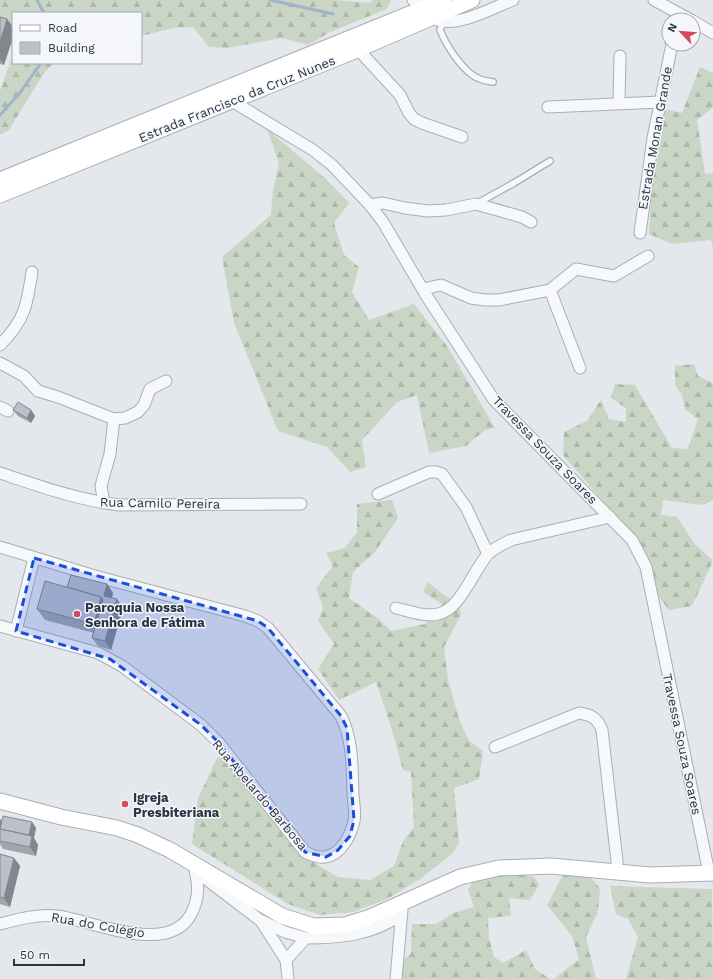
<svg xmlns="http://www.w3.org/2000/svg" width="713" height="979" font-family="'Work Sans',sans-serif">
<style>
.forest{fill:url(#forest-firs)}
.lines{fill:none;stroke-linecap:round;stroke-linejoin:round}
.stream{stroke:#9fb4cc;stroke-width:3}
.lane-casing{stroke:#a9aeb7;stroke-width:8}
.street-casing{stroke:#a9aeb7;stroke-width:13}
.secondary-casing{stroke:#a9aeb7;stroke-width:17}
.lane{stroke:#f7f8fa;stroke-width:5.5}
.street{stroke:#f7f8fa;stroke-width:11}
.secondary{stroke:#fff;stroke-width:15}
.wall{fill:#a1a5ae}
.shaded-wall{fill:#83868d}
.building{fill:#bbc0ca;stroke:#83868d}
.marked{fill:#1d4ed8;fill-opacity:0.2;stroke:#1d4ed8;stroke-width:3;stroke-dasharray:8 5;stroke-linejoin:round}
.poi-dot{fill:#d1495b;stroke:#f4f6f9;stroke-width:1.5}
.labels{text-anchor:middle;dominant-baseline:central;stroke-width:3;stroke-linejoin:round;paint-order:stroke}
.street-label{font-size:13px;fill:#2b3445;stroke:#f4f6f9}
.poi-label{font-size:13px;font-weight:bold;fill:#2b3445;stroke:#f4f6f9;text-anchor:start}
</style>
<defs>
<pattern id="forest-firs" width="22" height="20" patternUnits="userSpaceOnUse"><rect width="22" height="20" fill="#c9d6c5"/><path d="M5 1l3.5 6h-7zM16 11l3.5 6h-7z" fill="#adb8ab"/></pattern>
</defs>
<rect width="100%" height="100%" fill="#e4e7ec"/>
<g class="forest">
<path d="M0,0H335L371,3L372,0H391L387,9L330,32L308,45L282,38L227,48L209,47L193,27L173,28L141,36V13H13V25L0,20Z"/>
<path d="M13,54V63H53L42,76L9,130L0,135V91Z"/>
<path d="M700,67L713,73V107L697,120L705,174L713,173V248L711,240L672,244L649,234L653,164L663,109L682,113Z"/>
<path d="M267,129L327,180L349,203L334,223L344,255L359,267L352,292L369,320L414,304L447,346L495,428L485,430L466,446L429,453L417,395L397,402L362,440L366,467L350,472L327,447L278,431L234,323L222,257L271,215L273,190L279,163Z"/>
<path d="M694,364L698,376L713,383V500L703,505L663,500L661,515L677,517L694,543L713,561L692,606L669,610L658,596L646,551L563,455L564,432L587,421L601,400L609,419L626,422V408L611,398L615,384L635,385L672,448L688,449L698,419L685,409L682,395L675,385V366Z"/>
<path d="M392,500L398,518L375,552L353,572L349,598L379,619L391,631L425,624L442,604L423,592L428,582L445,596L459,602L461,615L444,647L448,680L460,722L469,741L483,751L479,779L454,788L459,843L452,854L420,879L387,899L353,912L320,915L288,904L192,844L198,798L216,760L223,753L308,859L338,877L370,880L394,866L403,841L414,827L411,772L403,770L392,730L376,682L339,700L318,669L334,644L318,621L323,608L316,588L333,566L326,553L345,548L357,532V504Z"/>
<path d="M501,872L534,877L539,885L530,900L509,898L511,916L488,918L489,938L494,957L503,963L526,950L535,969L550,979H401V961L411,954L412,924H436L453,913L474,907L468,890L476,876Z"/>
<path d="M564,873L590,877L600,888L598,912L586,937L596,979H554L579,959L572,936L547,905Z"/>
<path d="M610,886L712,889L713,979H626L638,937L628,919L616,914Z"/>
</g>
<g class="lines">
<g class="stream">
<path d="M37,0L44,13"/>
<path d="M270,0L333,14"/>
<path d="M0,115L19,94L41,63"/>
</g>
<defs>
<g id="lane">
<path d="M443,22L440,30C446,45 464,74 480,79C484,81 488,81 493,82"/>
<path d="M478,203L514,183L550,161"/>
</g>
<g id="street">
<path d="M413,0L427,7L437,20C459,27 492,8 513,0"/>
<path d="M654,0L691,20"/>
<path d="M693,21L713,33"/>
<path d="M354,45L400,95L409,113L414,119L422,123L462,137"/>
<path d="M227,98L313,150L332,165L370,205L383,222L426,295L494,400L632,540L646,567L709,873"/>
<path d="M619,102L620,56"/>
<path d="M548,107L660,102"/>
<path d="M370,205L383,203L405,208L428,211L446,210L476,204L522,217L531,222"/>
<path d="M640,233L653,138L672,44"/>
<path d="M423,289L441,285L471,298L485,300H499L550,290"/>
<path d="M0,345C25,320 27,305 32,272"/>
<path d="M0,363L24,376L38,391L58,397L114,419L125,418L138,412L144,405L150,389L166,381"/>
<path d="M580,368L550,290L576,269L614,276L648,256"/>
<path d="M0,407L8,411"/>
<path d="M0,473C39,486 78,500 119,505L301,504"/>
<path d="M378,494L429,472H436L442,474L466,507L488,554"/>
<path d="M104,503L101,486L110,454L114,419"/>
<path d="M0,547L95,576L245,616L258,621L268,628L341,716C353,740 352,767 353,793C353,802 356,812 354,821C351,835 341,855 325,857C318,858 311,855 305,852L219,743L201,725L122,666L98,653L0,626"/>
<path d="M396,608C409,611 424,617 438,614C460,610 473,571 488,554C494,548 503,544 511,540L610,517"/>
<path d="M16,631L34,558"/>
<path d="M495,747L579,713C592,715 597,718 602,730L617,861V873"/>
<path d="M202,876L261,921L286,960L288,979"/>
<path d="M262,921L285,932L306,938"/>
<path d="M0,924C19,919 37,914 57,916C91,920 169,957 191,914C199,899 199,886 195,870"/>
<path d="M286,960L306,938C342,938 371,935 401,915"/>
<path d="M396,979L402,910"/>
</g>
<g id="secondary">
<path d="M0,180L444,0"/>
<path d="M0,195L352,52L472,0"/>
<path d="M0,801L61,817L117,828L138,835L170,850L282,916L313,926L345,925L368,918L460,877L499,868L551,866L650,875L713,873"/>
</g>
</defs>
<use href="#lane" class="lane-casing"/>
<use href="#street" class="street-casing"/>
<use href="#secondary" class="secondary-casing"/>
<use href="#lane" class="lane"/>
<use href="#street" class="street"/>
<use href="#secondary" class="secondary"/>
</g>
<g class="wall">
<path d="M0,17L4,65L0,64Z"/>
<path d="M13,410H31L35,416L31,423L18,416Z"/>
<path d="M107,584L113,593L112,598L123,608L111,650L98,646L92,638L94,633L45,620L37,609Z"/>
<path d="M0,819L2,822H32L36,828L34,838L38,845L36,856L3,849L0,844Z"/>
<path d="M0,854L14,858L20,866L10,907L0,904Z"/>
</g>
<g class="shaded-wall">
<path d="M7,19L13,27V38L4,65L0,59V42Z"/>
<path d="M31,410L35,416L31,423L27,418Z"/>
<path d="M107,584L113,593L110,604L104,596Z"/>
<path d="M101,597L109,608L102,635L94,624Z"/>
<path d="M117,599L123,608L111,650L105,641Z"/>
<path d="M0,819L4,824L0,840Z"/>
<path d="M32,822L36,828L34,838L38,845L36,856L30,847L29,835Z"/>
<path d="M14,858L20,866L10,907L4,898Z"/>
</g>
<g class="building">
<path d="M0,17L7,19L0,42Z"/>
<path d="M18,402L31,410L27,418L13,410Z"/>
<path d="M71,575L107,584L104,596L117,599L105,641L92,638L103,600L101,597L67,587Z"/>
<path d="M45,581L101,597L94,624L37,609Z"/>
<path d="M3,816L32,822L29,835L0,829Z"/>
<path d="M0,829L32,836L30,847L0,841Z"/>
<path d="M0,854L14,858L4,898L0,897Z"/>
</g>
<path class="marked" d="M34,558L258,621L268,628L341,716L347,728L354,820L350,836L338,850L326,857L305,852L219,743L201,725L110,659L16,631Z"/>
<g class="poi-dot">
<circle cx="77" cy="614" r="4"/>
<circle cx="125" cy="804" r="4"/>
</g>
<g class="labels">
<g class="street-label">
<text transform="translate(237 99) rotate(-22)">Estrada Francisco da Cruz Nunes</text>
<text transform="translate(655 138) rotate(-80)">Estrada Monan Grande</text>
<text transform="translate(545 450) rotate(46)">Travessa Souza Soares</text>
<text transform="translate(160 503) rotate(1)">Rua Camilo Pereira</text>
<text transform="translate(682 744) rotate(78)">Travessa Souza Soares</text>
<text transform="translate(260 795) rotate(50)">Rua Abelardo Barbosa</text>
<text transform="translate(98 925) rotate(10)">Rua do Colégio</text>
</g>
<g class="poi-label">
<text x="85" y="607">Paroquia Nossa<tspan x="85" dy="15">Senhora de Fátima</tspan></text>
<text x="133" y="797">Igreja<tspan x="133" dy="15">Presbiteriana</tspan></text>
</g>
</g>
<rect x="12" y="12" width="130" height="52" fill="#f4f6f9" stroke="#a4a8b1"/>
<rect x="20" y="25" width="20" height="6" fill="#ffffff" stroke="#a4a8b1"/>
<text x="48" y="32" font-size="12" fill="#2b3445">Road</text>
<rect x="20" y="42" width="20" height="12" fill="#bbc0ca" stroke="#a4a8b1"/>
<text x="48" y="52" font-size="12" fill="#2b3445">Building</text>
<g transform="translate(681 32) rotate(296)"><circle r="19" fill="#f4f6f9" stroke="#a4a8b1"/>
<path d="M0-3L7 15L0 10L-7 15Z" fill="#d1495b"/>
<text y="-6" font-size="11" font-weight="bold" text-anchor="middle" fill="#2b3445">N</text>
</g>
<path d="M14 959v6h70v-6" fill="none" stroke="#2b3445" stroke-width="2"/>
<text x="20" y="959" font-size="12" fill="#2b3445" stroke="#f4f6f9" stroke-width="3" paint-order="stroke">50 m</text>
</svg>
